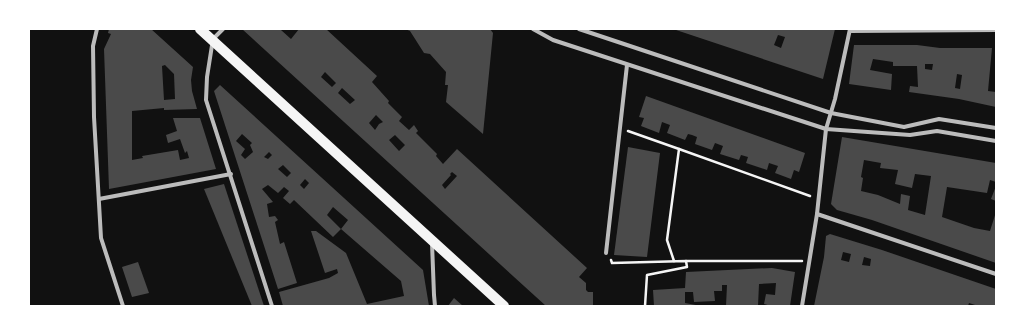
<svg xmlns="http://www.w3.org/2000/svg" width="1025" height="335" font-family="Karla,sans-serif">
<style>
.building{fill:#4a4a4a;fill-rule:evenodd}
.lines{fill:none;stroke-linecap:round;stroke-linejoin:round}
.path{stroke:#f5f5f5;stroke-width:2.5}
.minor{stroke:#bcbcbc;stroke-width:4}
.primary{stroke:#f5f5f5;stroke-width:10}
</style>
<rect width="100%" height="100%" fill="#111"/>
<g class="building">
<path d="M109,29H151L193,67L191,80L192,91L197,109L164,110V108L132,111V160L143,158L142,156L178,150L180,160L189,158L187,151L185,153L180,139L168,143L166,135L177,131L173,118H200L216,169L109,189L104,49L111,34L108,33ZM165,65L174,74L175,99L164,100L162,66Z"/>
<path d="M242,29H281V30L291,39L299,29H326L377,76L372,82L389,101L388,103L402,117L399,121L409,130L414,125L418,131L416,133L437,154L436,156L443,164L457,149L587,268L579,277L586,283V290L588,292H593V306H546ZM325,72L336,83L332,87L321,77ZM342,88L355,100L350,104L338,93ZM376,115L383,122L379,124L375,130L369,123ZM395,135L405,145L399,151L389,140ZM452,172L457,176L445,189L442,185L451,175L450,174Z"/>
<path d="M405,29H490L493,33L483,134L446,102L448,85H445L446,72L430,54L424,53L410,31Z"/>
<path d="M673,29H835L823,79ZM778,35L785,37L781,48L774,45Z"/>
<path d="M854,45H917L940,48H992L988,91L996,92V107L959,99L909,92L910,86L918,87L917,66H893V62L873,59L870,70L892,74L891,90L849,84ZM925,64H933L932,70L925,69ZM957,74L962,75L960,89L955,88Z"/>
<path d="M220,85L423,270L429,306H283L279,292L329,278L338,273L337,269L325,273L311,231H316L346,253L367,304L404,296L401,281L341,229L348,220L333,207L327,215L341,229L333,237L294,200L290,204L283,198L289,191L284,187L278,193L268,185L262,189L273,202L267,204L269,217L275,216L278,220L275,222L280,244L284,242L297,283L278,289L214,91ZM242,134L252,143L250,145L253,152L245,159L241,155L245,149L236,141ZM269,152L272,155L268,159L264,157ZM283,165L291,173L287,177L278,169ZM305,179L309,183L304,189L300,185Z"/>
<path d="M646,96L805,153L799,172L794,170L791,179L775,173L778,166L769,163L767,170L746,163L748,157L741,155L739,160L720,154L723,146L715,143L712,150L695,144L697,137L692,135L688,134L685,140L667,133L670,125L662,122L659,133L641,126L644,118L639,117Z"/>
<path d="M842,137L996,163V182L990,180L987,193L947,187L942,217L974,228L990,231L996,212V263L872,220L837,210L831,204ZM864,160L881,163L880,168L898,170L895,184L912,188L915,174L931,176L925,215L908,210L910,196L901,194L900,204L878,195L861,191L863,178L861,177Z"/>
<path d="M628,147L660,153L647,257L614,255Z"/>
<path d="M224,184L264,306H252L204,189Z"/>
<path d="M996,186V201L991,199Z"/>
<path d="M830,234L882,250L996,289V306H975V305L969,303L968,306H814L824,257L826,236ZM843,252L851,254L849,262L841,260ZM864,257L871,259L870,266L862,265Z"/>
<path d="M138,262L149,293L132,297L122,267Z"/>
<path d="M772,268L795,272L790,306H771L764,304L766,294L775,295L776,283L759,284L758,306H726L727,285H722V291H714L715,301L694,302L693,292H685V303L701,306H654L653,290L685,288L686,272Z"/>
<path d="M454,298L463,306H448Z"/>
</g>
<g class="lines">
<g class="path">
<path d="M628,131L679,149L667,240L674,261"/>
<path d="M679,149L810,196"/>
<path d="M611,260L612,263L686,261L687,267L647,275L645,306"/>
<path d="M686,261H802"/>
</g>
<g class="minor">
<path d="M97,29L93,46L94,117L101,238L123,306"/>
<path d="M223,29L213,39L207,77L206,100L272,306"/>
<path d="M533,29L553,40L826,129L910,135L937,131L996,141"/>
<path d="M579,29L831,113L904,127L939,119L996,128"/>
<path d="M850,31L996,30"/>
<path d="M99,199L231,174"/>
<path d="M817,214L996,274"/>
<path d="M432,243L434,295L435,306"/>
<path d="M606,253L627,65"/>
<path d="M802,306L817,214L826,129L835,99L850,29"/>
</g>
<path class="primary" d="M200,29L504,306"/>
</g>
<rect width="1025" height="335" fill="none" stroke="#ffffff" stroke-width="60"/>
</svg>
